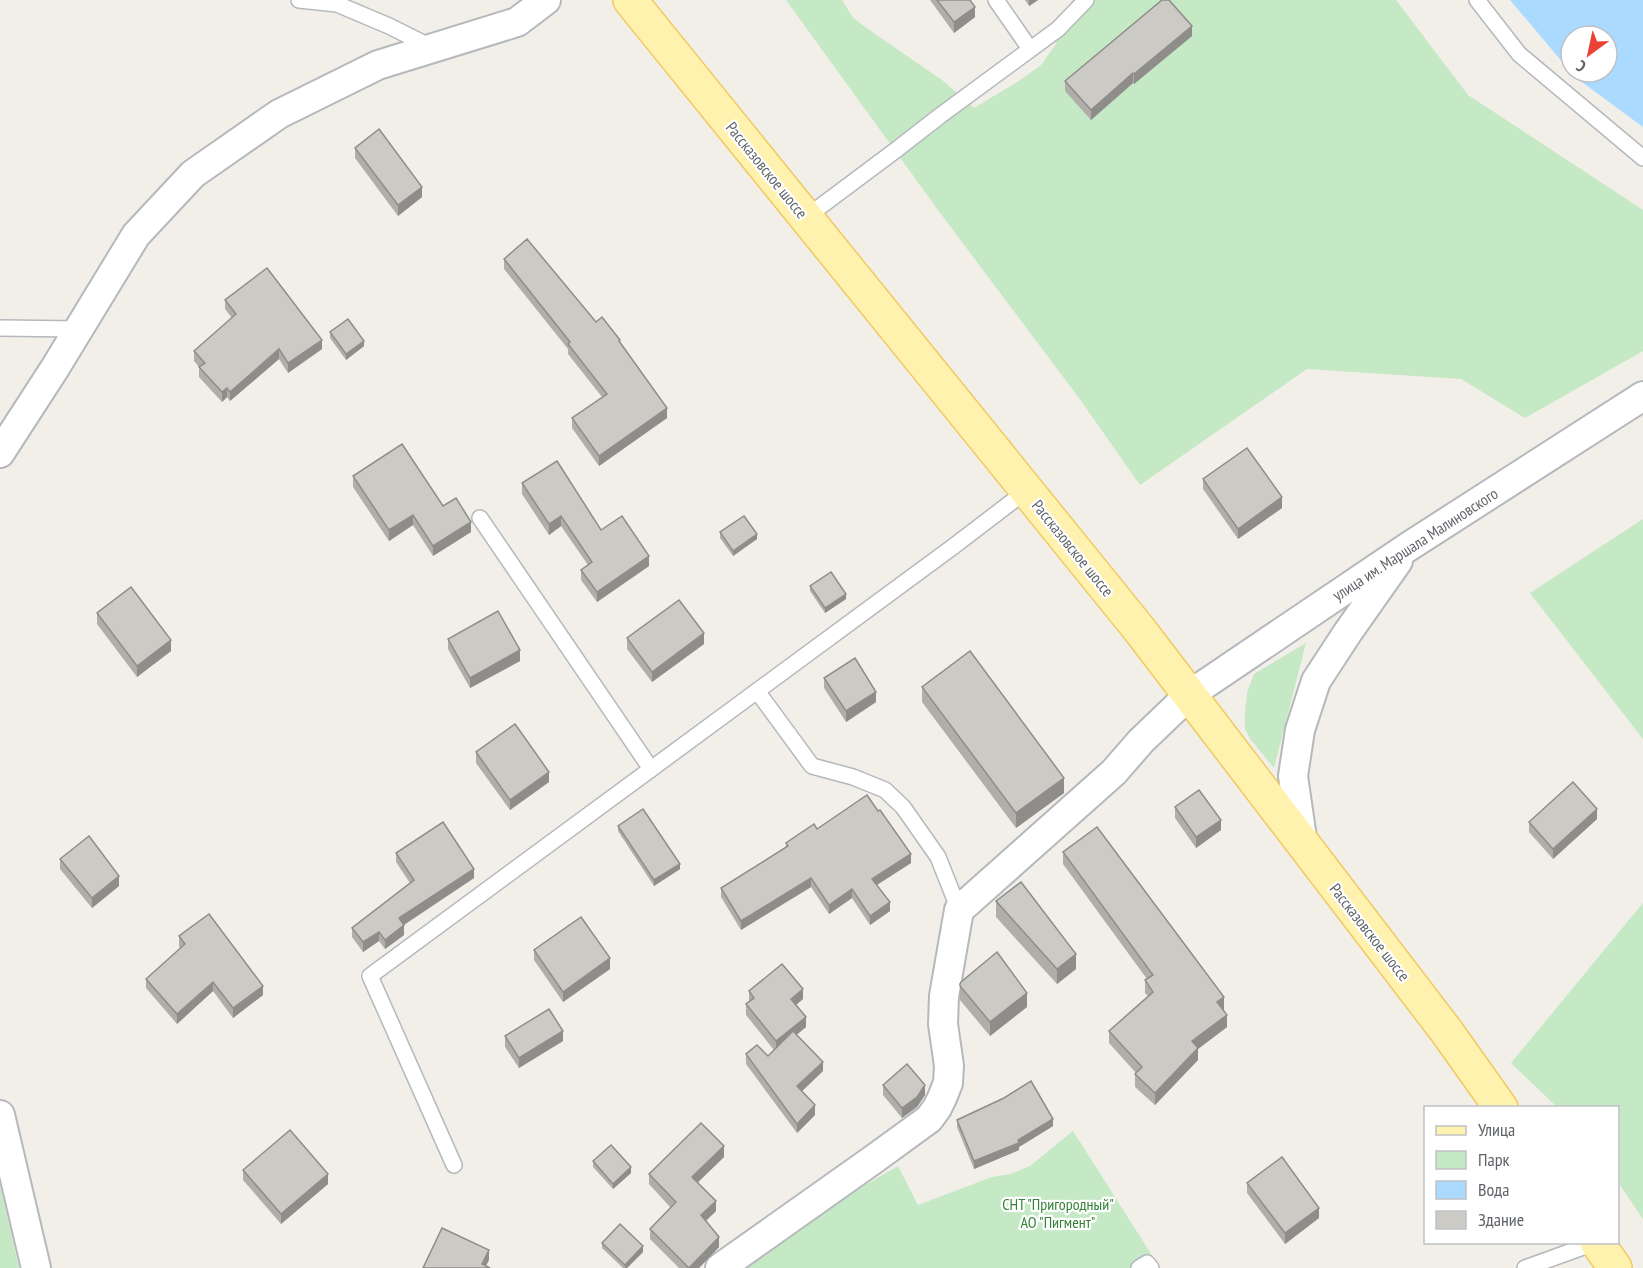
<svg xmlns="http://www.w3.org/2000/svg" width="1643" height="1268" font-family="'PT Sans Narrow',sans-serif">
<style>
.green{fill:#c5e8c5;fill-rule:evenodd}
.water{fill:#aadaff;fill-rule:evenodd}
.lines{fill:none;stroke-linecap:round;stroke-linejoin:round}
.lane-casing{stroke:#b5b8bc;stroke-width:18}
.street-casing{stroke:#b5b8bc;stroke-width:32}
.primary-casing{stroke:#f2c960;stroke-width:36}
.lane{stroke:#fff;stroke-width:15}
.street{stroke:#fff;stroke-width:28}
.primary{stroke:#fff2af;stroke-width:33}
.wall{fill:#afaea9}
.shaded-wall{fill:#8f8d8a}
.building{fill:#cccac5;stroke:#8f8d8a;stroke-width:1.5}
.labels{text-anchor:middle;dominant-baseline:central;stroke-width:4.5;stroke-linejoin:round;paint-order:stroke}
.street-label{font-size:16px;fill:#5f6368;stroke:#fff}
.park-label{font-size:16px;fill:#348238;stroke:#fff}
</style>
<rect width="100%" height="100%" fill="#f1efe8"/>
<g class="green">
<path d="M786,0H842L853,18L875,34L942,80L974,108L1019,81L1041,65L1056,44L1058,29L1077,0H1396L1468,95L1643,210V351L1525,418L1461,379L1307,369L1140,485L1079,398L938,210ZM1147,24L1191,36L1172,53Z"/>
<path d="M1643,519V739L1530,593Z"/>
<path d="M1306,643L1274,768L1251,740L1245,729V713L1247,693L1254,674Z"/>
<path d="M1643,903V1219L1618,1182V1108L1557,1107L1511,1063Z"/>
<path d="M1073,1131L1160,1268H734L778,1236L898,1166L918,1205L992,1177L1011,1174L1030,1166Z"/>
<path d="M0,1185L19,1268H0Z"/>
</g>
<path class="water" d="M1510,0H1643V127L1575,77ZM1571,36H1607V72H1571Z"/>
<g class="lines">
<defs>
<g id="lane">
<path d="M299,0L337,4L389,26L433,48"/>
<path d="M996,0L1030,49"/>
<path d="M1477,0L1519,54L1643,158"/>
<path d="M805,218L896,150L941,115L1058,29L1086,0"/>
<path d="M0,328L79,329"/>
<path d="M480,518L651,769"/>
<path d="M757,691L812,766L853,777L885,790L903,807L938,857L959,910"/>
<path d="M454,1165L370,976L954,546L1026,491"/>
<path d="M1139,1268L1147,1263L1151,1268"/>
<path d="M1525,1268L1597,1242"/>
</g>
<g id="street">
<path d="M0,453L55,368L136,235L193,174L279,114L378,65L517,22L546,0"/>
<path d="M1303,845L1293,776L1300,730L1316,681L1348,632L1398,561"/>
<path d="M0,1115L36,1268"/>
<path d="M720,1268L874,1159L929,1119L937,1108L942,1098L948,1083L949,1066L943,1024L944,996L959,910L1114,772L1141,741L1189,695L1408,547L1643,396"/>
</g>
<g id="primary">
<path d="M630,0L1139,629L1447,1032L1501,1108"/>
<path d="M1597,1242L1615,1268"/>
</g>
</defs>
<use href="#lane" class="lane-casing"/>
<use href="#street" class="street-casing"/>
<use href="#primary" class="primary-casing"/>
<use href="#lane" class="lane"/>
<use href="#street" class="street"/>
<use href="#primary" class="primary"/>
</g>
<g class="wall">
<path d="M930,0H970L975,17L954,33Z"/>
<path d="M1025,0H1038L1029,6Z"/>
<path d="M1192,36L1134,84L1133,83L1091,120L1065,91V81Z"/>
<path d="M355,148L422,197L398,216L355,158Z"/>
<path d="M504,259L596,322L620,342L667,418L599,466L572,428V418L602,397L568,354V349L504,269Z"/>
<path d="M225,300L322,349L288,373L279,359L230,401L227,397L222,402L199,377V367L194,361V351L232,318L225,309Z"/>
<path d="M330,332L364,346L346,360L330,338Z"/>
<path d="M353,476L443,506L471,532L433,556L413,525L389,541L353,487Z"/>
<path d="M1203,479L1282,508L1238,539L1203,489Z"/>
<path d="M522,483L601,530L649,566L597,602L581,580V570L588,565L561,526L549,535L522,494Z"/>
<path d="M720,532L757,539L733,556L720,538Z"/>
<path d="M810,586L846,599L825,613L810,591Z"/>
<path d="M97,613L171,651L137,677L97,624Z"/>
<path d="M627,638L704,644L652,682L627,649Z"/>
<path d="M448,639L520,661L470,688L448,649Z"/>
<path d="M824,678L876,702L846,722L824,688Z"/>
<path d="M922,687L1064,793L1016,828L922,702Z"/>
<path d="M476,752L549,782L510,810L476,763Z"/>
<path d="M1175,807L1221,830L1196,848L1175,818Z"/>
<path d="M1597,819L1553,859L1529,832V822Z"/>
<path d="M618,826L680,869L654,886L618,831Z"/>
<path d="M817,829L911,863L877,885L890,911L870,925L852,898L829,914L811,887L741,930L721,897V888L786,847V843Z"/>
<path d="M1063,852L1224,1009L1227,1027L1198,1049V1060L1155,1105L1135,1087V1074L1136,1073L1109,1043V1031L1148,996L1145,993V980L1147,979L1063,864Z"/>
<path d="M396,853L474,878L404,925V935L385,949L379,941L363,952L352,937V928L410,883L396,862Z"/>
<path d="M60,859L119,886L92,908L60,869Z"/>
<path d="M996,901L1076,969L1057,984L996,917Z"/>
<path d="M179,936L263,995L233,1018L213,991L177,1024L146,988V979L180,948L179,946Z"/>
<path d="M534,950L610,969L563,1002L534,960Z"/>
<path d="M960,984L1027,1007L990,1036L960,1000Z"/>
<path d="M749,991L803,999L796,1005L806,1027L796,1035L823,1071L802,1091L815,1115L797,1133L746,1064V1054L768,1056L774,1050L746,1015V1004L749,1002Z"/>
<path d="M505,1036L563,1041L519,1068L505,1047Z"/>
<path d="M883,1085L925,1095L917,1107L902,1118L883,1095Z"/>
<path d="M957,1120L1053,1126L1019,1147V1150L974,1169L957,1127Z"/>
<path d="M724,1157L697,1183L716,1211L706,1221L719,1247L699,1268H679L650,1239V1229L671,1208L649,1184V1174Z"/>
<path d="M593,1161L631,1173L613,1189L593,1167Z"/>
<path d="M243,1170L328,1184L281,1224L243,1180Z"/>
<path d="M1247,1183L1319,1218L1285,1244L1247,1193Z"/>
<path d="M602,1243L643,1252L627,1268H623L602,1248Z"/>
</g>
<g class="shaded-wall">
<path d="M1029,0H1038L1029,6Z"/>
<path d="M975,7V17L954,33V22Z"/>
<path d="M1192,26V36L1134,84V74Z"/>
<path d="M1133,73V83L1091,120V110Z"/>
<path d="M422,187V197L398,216V205Z"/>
<path d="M322,340V349L288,373V363Z"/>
<path d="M364,341V346L346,360V354Z"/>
<path d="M279,349V359L230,401V392Z"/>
<path d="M227,388V397L222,402V392Z"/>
<path d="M667,408V418L599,466V456Z"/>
<path d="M1282,497V508L1238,539V529Z"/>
<path d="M413,515V525L389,541V530Z"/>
<path d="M561,516V526L549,535V524Z"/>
<path d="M471,522V532L433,556V546Z"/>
<path d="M757,534V539L733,556V551Z"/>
<path d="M649,556V566L597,602V592Z"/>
<path d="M846,594V599L825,613V608Z"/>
<path d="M704,633V644L652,682V672Z"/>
<path d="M171,640V651L137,677V666Z"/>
<path d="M520,650V661L470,688V678Z"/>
<path d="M876,692V702L846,722V711Z"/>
<path d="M549,772V782L510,810V800Z"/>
<path d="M1064,778V793L1016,828V813Z"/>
<path d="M1597,809V819L1553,859V849Z"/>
<path d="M1221,820V830L1196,848V837Z"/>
<path d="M911,854V863L872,888V879Z"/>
<path d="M680,864V869L654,886V880Z"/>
<path d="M474,869V878L399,928V918Z"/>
<path d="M119,876V886L92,908V898Z"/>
<path d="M811,878V887L741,930V921Z"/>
<path d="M852,889V898L829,914V905Z"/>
<path d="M890,902V911L870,925V916Z"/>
<path d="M404,925V935L385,949V940Z"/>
<path d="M379,932V941L363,952V942Z"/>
<path d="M1076,954V969L1057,984V969Z"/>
<path d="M610,958V969L563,1002V992Z"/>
<path d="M213,982V991L177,1024V1014Z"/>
<path d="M263,986V995L233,1018V1008Z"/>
<path d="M803,989V999L791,1009V999Z"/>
<path d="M1027,993V1007L990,1036V1022Z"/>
<path d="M1224,997V1009L1217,1014V1002Z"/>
<path d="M1227,1015V1027L1198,1049V1060L1155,1105V1093L1192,1041Z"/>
<path d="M806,1017V1027L776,1052V1041Z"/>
<path d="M563,1031V1041L519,1068V1058Z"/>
<path d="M823,1062V1071L797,1096V1086Z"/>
<path d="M925,1085V1095L917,1107L902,1118V1108Z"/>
<path d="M815,1105V1115L797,1133V1124Z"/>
<path d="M1053,1119V1126L1019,1147V1150L974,1169V1161L1018,1140Z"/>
<path d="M724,1146V1157L692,1188V1177Z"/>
<path d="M631,1167V1173L613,1189V1184Z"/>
<path d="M328,1174V1184L281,1224V1214Z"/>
<path d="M716,1201V1211L701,1225V1215Z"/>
<path d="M1319,1208V1218L1285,1244V1233Z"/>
<path d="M719,1237V1247L699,1268H689Z"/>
<path d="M643,1246V1252L627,1268H625V1265Z"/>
<path d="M489,1250V1260L485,1268L482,1264Z"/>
</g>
<g class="building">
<path d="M937,0H970L975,7L954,22Z"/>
<path d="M1162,0H1169L1192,26L1134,74L1133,73L1091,110L1065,81Z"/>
<path d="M379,129L422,187L398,205L355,148Z"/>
<path d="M527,239L596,322L602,317L620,340L619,341L667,408L599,456L572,418L607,394L568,344L570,342L504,259Z"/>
<path d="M267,268L322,340L288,363L279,349L230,392L227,388L222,392L199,367L205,363L194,351L236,314L225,300Z"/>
<path d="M348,319L364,341L346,354L330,332Z"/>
<path d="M402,444L443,506L456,498L471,522L433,546L413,515L389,530L353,476Z"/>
<path d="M1247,448L1282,497L1238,529L1203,479Z"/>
<path d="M557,461L601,530L622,516L649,556L597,592L581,570L592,562L561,516L549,524L522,483Z"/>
<path d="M744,516L757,534L733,551L720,532Z"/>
<path d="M831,572L846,594L825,608L810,586Z"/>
<path d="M131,587L171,640L137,666L97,613Z"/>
<path d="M679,600L704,633L652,672L627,638Z"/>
<path d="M498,611L520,650L470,678L448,639Z"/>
<path d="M970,651L1064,778L1016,813L922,687Z"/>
<path d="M855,658L876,692L846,711L824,678Z"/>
<path d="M515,724L549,772L510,800L476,752Z"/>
<path d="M1573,782L1597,809L1553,849L1529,822Z"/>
<path d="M1199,790L1221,820L1196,837L1175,807Z"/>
<path d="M867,795L878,811L880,810L911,854L872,879L890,902L870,916L852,889L829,905L811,878L741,921L721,888L788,846L786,843L814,824L817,829Z"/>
<path d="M643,809L680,864L654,880L618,826Z"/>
<path d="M443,822L474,869L399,918L404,925L385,940L379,932L363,942L352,928L414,880L396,853Z"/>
<path d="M1097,827L1224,997L1217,1002L1227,1015L1192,1041L1198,1048L1155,1093L1135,1074L1142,1067L1109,1031L1153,992L1145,980L1153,975L1063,852Z"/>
<path d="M89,836L119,876L92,898L60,859Z"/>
<path d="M1021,882L1076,954L1057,969L996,901Z"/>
<path d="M209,914L263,986L233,1008L213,982L177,1014L146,979L185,944L179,936Z"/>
<path d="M581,917L610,958L563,992L534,950Z"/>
<path d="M997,952L1027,993L990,1022L960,986V984L961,982Z"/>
<path d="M782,964L803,989L791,999L806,1017L776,1041L746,1004L754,998L749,991Z"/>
<path d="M549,1009L563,1031L519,1058L505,1036Z"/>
<path d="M793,1031L823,1062L797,1086L815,1105L797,1124L746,1054L757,1045L768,1056Z"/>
<path d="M907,1064L925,1085L917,1097L902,1108L883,1085Z"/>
<path d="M1031,1081L1053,1119L1018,1140L1019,1143L974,1161L957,1120L1004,1098Z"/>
<path d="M701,1123L724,1146L692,1177L716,1201L701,1215L719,1237L689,1268L650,1229L676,1202L649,1174Z"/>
<path d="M290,1130L328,1174L281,1214L243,1170Z"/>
<path d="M611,1145L631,1167L613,1184L593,1161Z"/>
<path d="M1282,1157L1319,1208L1285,1233L1247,1183Z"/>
<path d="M620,1224L643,1246L625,1265L602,1243Z"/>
<path d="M442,1228L489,1250L482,1264L490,1268H423Z"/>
</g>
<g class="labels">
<g class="street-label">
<text transform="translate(767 170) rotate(51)">Рассказовское шоссе</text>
<text transform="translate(1415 544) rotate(-33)">улица им. Маршала Малиновского</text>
<text transform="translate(1073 548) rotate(51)">Рассказовское шоссе</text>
<text transform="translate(1370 932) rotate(52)">Рассказовское шоссе</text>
</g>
<g class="park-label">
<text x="1058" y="1204">СНТ "Пригородный"<tspan x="1058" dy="18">АО "Пигмент"</tspan></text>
</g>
</g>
<rect x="1424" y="1106" width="195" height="138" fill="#ffffff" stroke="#bfc1c3" stroke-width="1.5"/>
<rect x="1436" y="1126" width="30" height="9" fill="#fff2af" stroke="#bfc1c3" stroke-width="1.5"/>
<text x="1478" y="1136" font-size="18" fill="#5f6368">Улица</text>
<rect x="1436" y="1151" width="30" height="18" fill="#c5e8c5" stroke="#bfc1c3" stroke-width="1.5"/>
<text x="1478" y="1166" font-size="18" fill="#5f6368">Парк</text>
<rect x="1436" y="1181" width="30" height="18" fill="#aadaff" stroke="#bfc1c3" stroke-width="1.5"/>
<text x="1478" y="1196" font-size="18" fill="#5f6368">Вода</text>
<rect x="1436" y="1211" width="30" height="18" fill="#cccac5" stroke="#bfc1c3" stroke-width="1.5"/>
<text x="1478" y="1226" font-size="18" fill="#5f6368">Здание</text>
<g transform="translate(1589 54) rotate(213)"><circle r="28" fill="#ffffff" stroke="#bfc1c3" stroke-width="1.5"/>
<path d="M0-4.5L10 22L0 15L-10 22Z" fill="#ea4335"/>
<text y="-9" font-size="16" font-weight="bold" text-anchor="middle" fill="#5f6368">С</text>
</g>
</svg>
